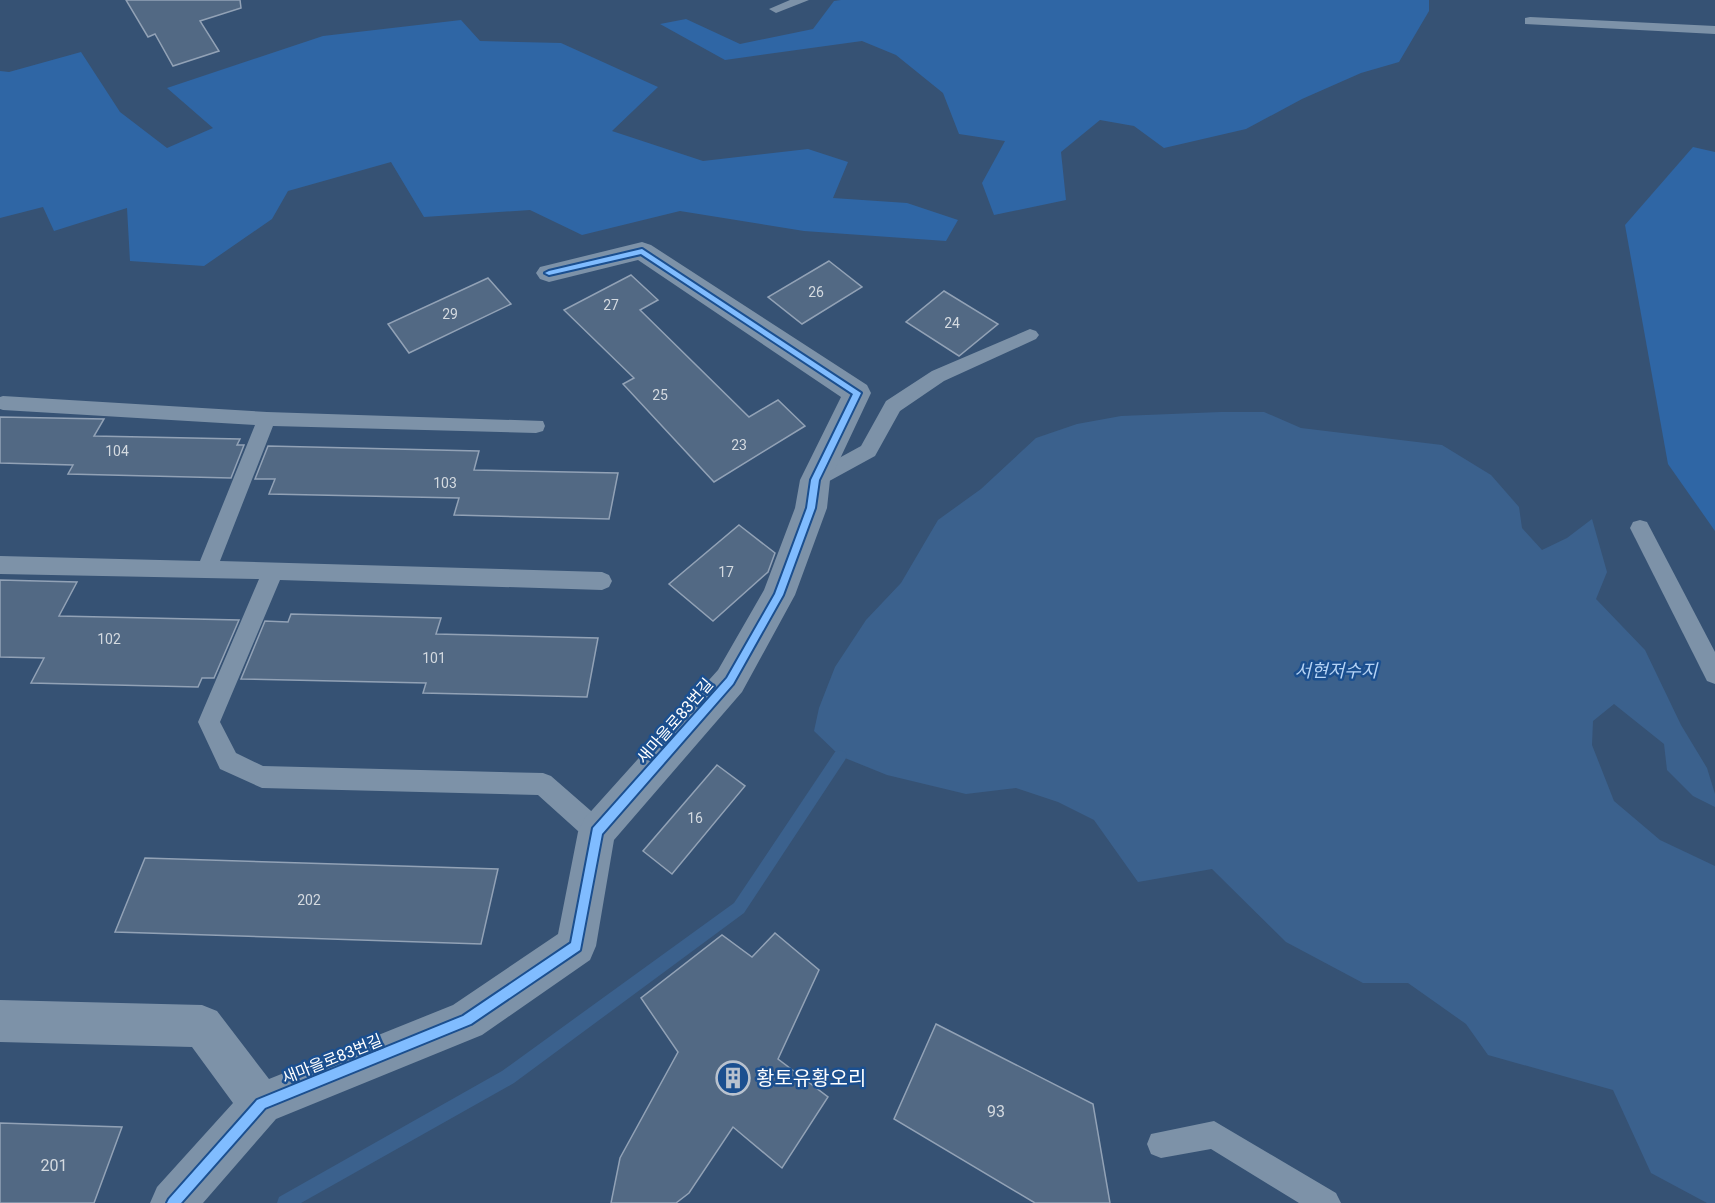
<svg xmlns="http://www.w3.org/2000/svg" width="1715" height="1203" font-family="Roboto,'Noto Sans KR',sans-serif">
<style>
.green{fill:#2f66a5}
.water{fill:#3b618d}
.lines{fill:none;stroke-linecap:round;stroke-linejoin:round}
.stream{fill:#3b618d;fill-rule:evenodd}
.building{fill:#526984;stroke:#92a2b6;stroke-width:1.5}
.service{fill:#7d92a8;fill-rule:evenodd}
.minor{fill:#7d92a8;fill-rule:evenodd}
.cycleway-casing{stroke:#1b4f8f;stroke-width:4}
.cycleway{fill:#80bcff;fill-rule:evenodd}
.labels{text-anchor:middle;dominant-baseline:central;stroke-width:5;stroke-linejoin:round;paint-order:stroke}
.number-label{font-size:14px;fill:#d4dae0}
.street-label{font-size:16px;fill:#fff;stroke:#1b4f8f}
.near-number-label{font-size:16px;fill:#d4dae0}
.water-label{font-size:18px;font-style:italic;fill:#b5d3f5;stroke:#1b4f8f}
.near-poi-label{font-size:20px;fill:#fff;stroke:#1b4f8f;text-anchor:start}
</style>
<rect width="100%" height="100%" fill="#365274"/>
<g class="green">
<path d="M841,0H1429V11L1399,62L1361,73L1302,99L1246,129L1164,148L1134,126L1100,120L1061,152L1066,200L994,215L982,183L1005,141L959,134L943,93L896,55L862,41L725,60L660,24L686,19L740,44L813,29L834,1Z"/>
<path d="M461,20L480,41L561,43L658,87L612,131L703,161L808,149L848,162L833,198L907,203L958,220L946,241L804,231L680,211L582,235L530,210L424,217L391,162L288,191L272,219L204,266L130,261L127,208L54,231L43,207L0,218V71L9,72L81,52L120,112L167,148L213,128L167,88L323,36Z"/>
<path d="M1693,147L1715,152V531L1668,464L1625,225Z"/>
</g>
<path class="water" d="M1221,412H1264L1301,428L1442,445L1491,475L1519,507L1522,528L1542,550L1567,538L1592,519L1607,572L1596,599L1645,650L1681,725L1707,768L1715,794V807L1693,796L1667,770L1664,744L1614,704L1593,721L1592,745L1614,801L1660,840L1715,866V1203H1707L1651,1173L1613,1090L1488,1055L1466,1024L1408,983H1363L1286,942L1212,869L1138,882L1094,820L1058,802L1016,788L966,794L887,775L840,756L814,731L819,708L835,667L866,620L901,583L938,520L981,489L1036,438L1077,424L1121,416Z"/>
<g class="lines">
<path class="stream" d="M840,750L845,752L847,756L845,760L744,913L514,1083L301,1203H277L279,1197L502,1071L734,903L835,752Z"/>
</g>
<g class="building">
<path d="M126,0H240L241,8L200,21L219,51L173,66L155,34L148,37Z"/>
<path d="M829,261L862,287L802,324L768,297Z"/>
<path d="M631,275L658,300L640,310L749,417L778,400L805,426L714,482L623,384L634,378L564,310Z"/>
<path d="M488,278L511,304L409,353L388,324Z"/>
<path d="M944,291L998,324L959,356L906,322Z"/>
<path d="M0,417L104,419L94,436L240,439L237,445H244L231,478L68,474L73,465L0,463Z"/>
<path d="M268,446L479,451L474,470L618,473L609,519L454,515L459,498L269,494L275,479H255Z"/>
<path d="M739,525L775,553L768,572L713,621L669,584Z"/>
<path d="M0,580L77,582L59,616L239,620L214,678H202L198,687L31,683L44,658L0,657Z"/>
<path d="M291,614L441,618L436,634L598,638L587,697L423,693L426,683L241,679L265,621L288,622Z"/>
<path d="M717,765L745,786L672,874L643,851Z"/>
<path d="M145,858L498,869L481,944L115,932Z"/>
<path d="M775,933L819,970L778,1059L828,1097L782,1168L733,1127L689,1193L676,1203H611L620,1158L678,1052L641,998L722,935L752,957Z"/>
<path d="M936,1024L1093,1104L1110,1203H1035L894,1119Z"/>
<path d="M0,1123L122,1127L94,1203H0Z"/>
</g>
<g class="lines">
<g class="service">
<path d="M790,0H809L776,13L769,9Z"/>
<path d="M1530,17L1715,26V34L1525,24V18Z"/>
<path d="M1030,329L1036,331L1039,335L1036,339L944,381L900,411L875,456L822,485L815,488L808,485L805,480L808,475L861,446L886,401L932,371Z"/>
<path d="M3,396L267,412L543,421L545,426L543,431L536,433L273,426L220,561L602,572L609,575L612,581L609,587L602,590L280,580L220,722L236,753L263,766L543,773L551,776L606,824L609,832L606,840L597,844L588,840L538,795L262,788L220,769L198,722L259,579L0,574V556L200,561L255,425L3,410L0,409V397Z"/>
<path d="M1640,520L1647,522L1715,652V684L1707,681L1630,528L1633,522Z"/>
<path d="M1214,1121L1336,1193L1341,1203H1299L1211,1149L1161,1158L1151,1154L1147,1144L1151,1134Z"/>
</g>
<path class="minor" d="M642,242L651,245L867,385L871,393L830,480L827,508L795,595L742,692L614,840L596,946L590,960L482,1035L276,1119L203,1203H150L157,1187L233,1103L192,1047L0,1042V1000L202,1005L217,1011L269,1079L453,1005L558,934L578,832L584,819L718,670L764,590L795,508L800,480L841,397L638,260L549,282L540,279L536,273L540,267Z"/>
<defs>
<path id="cycleway" d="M642,249L861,393L819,480L815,508L783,595L733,684L602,834L580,950L471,1024L265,1108L181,1203H167L169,1199L257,1100L463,1016L571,943L593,828L727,678L775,594L807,508L811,480L853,394L641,254L549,275L545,273L549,271Z"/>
</defs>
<use href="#cycleway" class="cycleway-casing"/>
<use href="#cycleway" class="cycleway"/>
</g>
<defs>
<symbol id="building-ring" viewBox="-11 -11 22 22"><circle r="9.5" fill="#1b4f8f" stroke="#b9c2ce" stroke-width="1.5"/><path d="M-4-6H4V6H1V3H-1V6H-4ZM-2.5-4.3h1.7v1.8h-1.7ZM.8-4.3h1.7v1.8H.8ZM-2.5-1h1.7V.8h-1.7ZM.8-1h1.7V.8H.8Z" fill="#b9c2ce"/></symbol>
</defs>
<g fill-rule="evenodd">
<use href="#building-ring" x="714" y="1059" width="38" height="38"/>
</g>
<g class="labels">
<g class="number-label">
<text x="816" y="292">26</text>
<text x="611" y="305">27</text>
<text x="450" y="314">29</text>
<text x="952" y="323">24</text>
<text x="660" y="395">25</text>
<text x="739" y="445">23</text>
<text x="117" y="451">104</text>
<text x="445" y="483">103</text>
<text x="726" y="572">17</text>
<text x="109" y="639">102</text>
<text x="434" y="658">101</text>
<text x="695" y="818">16</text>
<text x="309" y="900">202</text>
</g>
<g class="street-label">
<text transform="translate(675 721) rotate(-49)">새마을로83번길</text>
<text transform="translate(332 1059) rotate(-22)">새마을로83번길</text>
</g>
<g class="near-number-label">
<text x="996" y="1111">93</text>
<text x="54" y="1165">201</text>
</g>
<g class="water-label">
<text x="1336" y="670">서현저수지</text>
</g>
<g class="near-poi-label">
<text x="756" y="1078">황토유황오리</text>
</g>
</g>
</svg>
